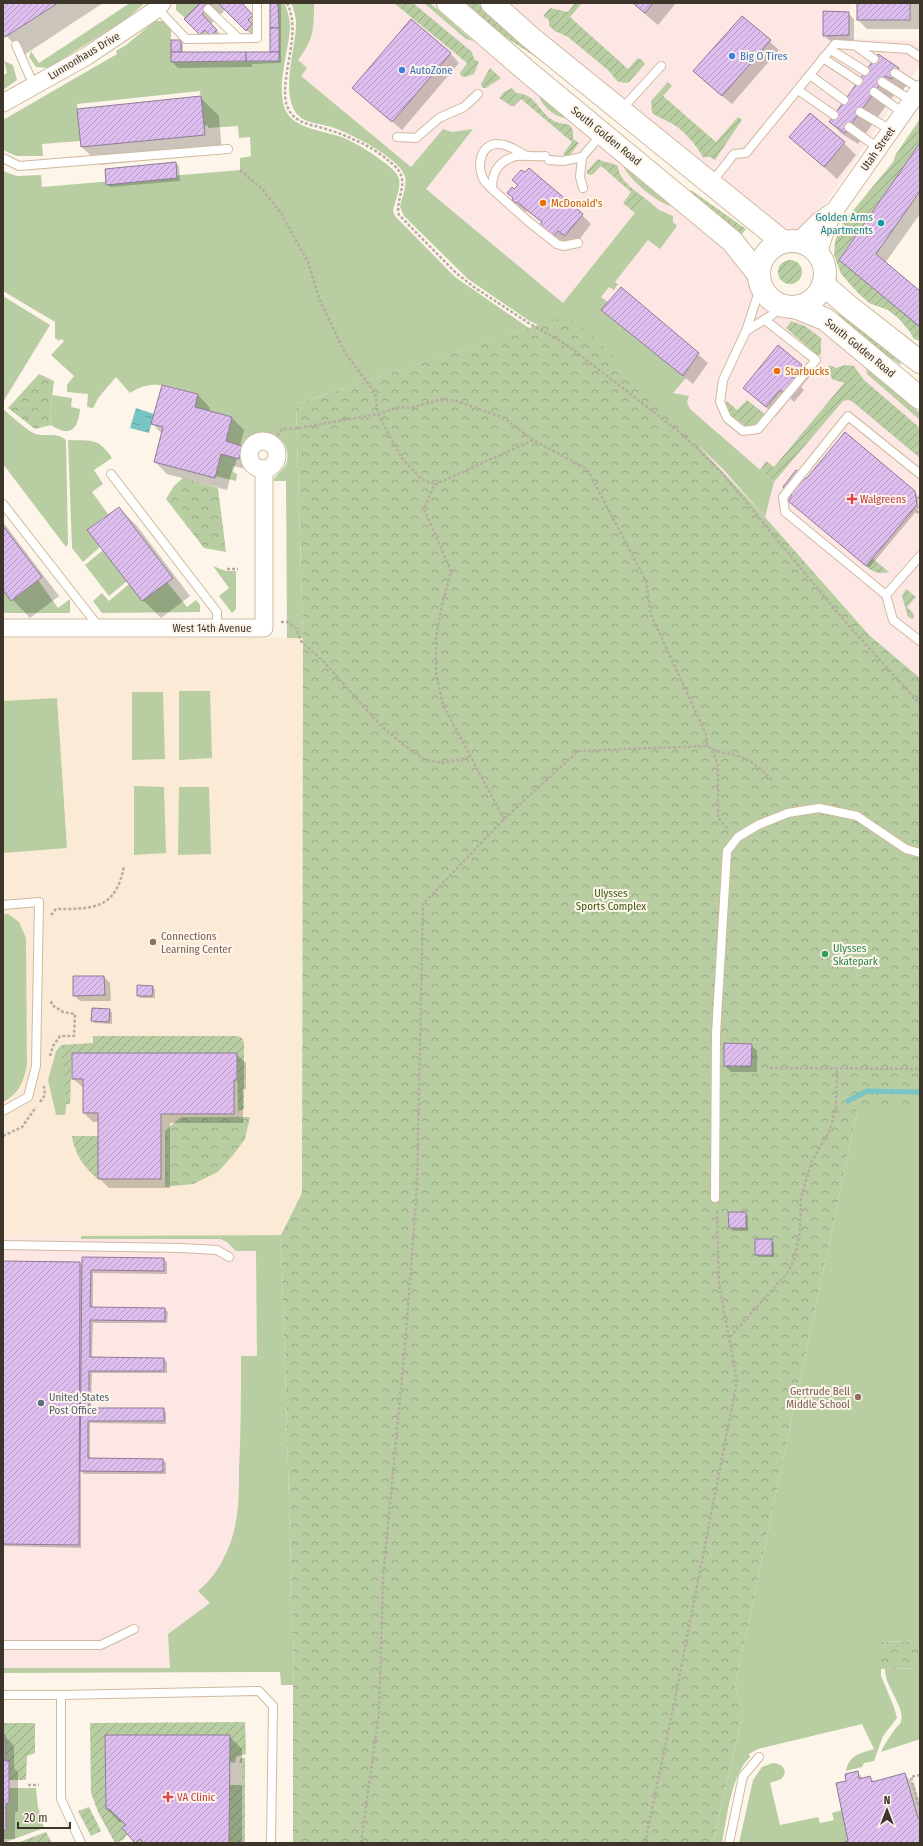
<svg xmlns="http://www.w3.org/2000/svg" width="923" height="1846" font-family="'Fira Sans Condensed',sans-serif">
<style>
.commercial{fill:#fde7e4}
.built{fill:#fbebd6}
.grass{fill:#b8cea2}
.park{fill:url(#park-crowns)}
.garden{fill:url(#garden-furrows)}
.water{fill:url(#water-ripples)}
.shadow{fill:#0003}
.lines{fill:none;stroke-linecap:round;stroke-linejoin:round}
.stream{stroke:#79c4c4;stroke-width:5}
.building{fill:url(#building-hatch);stroke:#8e7c97}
.lane-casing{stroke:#cfba9e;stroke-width:10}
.street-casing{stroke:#cfba9e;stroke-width:19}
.secondary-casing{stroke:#cfba9e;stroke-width:24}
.path{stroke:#b6ada2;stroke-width:2.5;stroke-dasharray:3 2;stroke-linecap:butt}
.lane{stroke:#fff;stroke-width:8}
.street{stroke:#fff;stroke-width:17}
.secondary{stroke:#fff;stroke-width:22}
.shop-dot{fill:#3f7fe0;stroke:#fef5ea;stroke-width:1.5}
.food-dot{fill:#e8710a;stroke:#fef5ea;stroke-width:1.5}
.culture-dot{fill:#0f9aa8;stroke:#fef5ea;stroke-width:1.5}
.health-dot{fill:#e0444e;stroke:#fef5ea;stroke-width:1.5}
.education-dot{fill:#8d6e63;stroke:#fef5ea;stroke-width:1.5}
.leisure-dot{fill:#2e9e5b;stroke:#fef5ea;stroke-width:1.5}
.service-dot{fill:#5c6f8a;stroke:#fef5ea;stroke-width:1.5}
.labels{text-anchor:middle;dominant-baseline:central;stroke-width:4;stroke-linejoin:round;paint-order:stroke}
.street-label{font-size:11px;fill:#3e352a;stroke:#fef5ea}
.shop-label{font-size:11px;fill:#366cbe;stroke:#fef5ea;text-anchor:start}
.food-label{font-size:11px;fill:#c56008;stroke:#fef5ea;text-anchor:start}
.culture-label{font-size:11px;fill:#0d838f;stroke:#fef5ea;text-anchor:end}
.health-label{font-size:11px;fill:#be3a42;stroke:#fef5ea;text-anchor:start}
.park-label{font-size:11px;fill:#3d5a10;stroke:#fef5ea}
.education-label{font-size:11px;fill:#785e54;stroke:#fef5ea;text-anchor:start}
.leisure-label{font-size:11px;fill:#27864d;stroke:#fef5ea;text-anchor:start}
.service-label{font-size:11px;fill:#4e5e75;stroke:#fef5ea;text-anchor:start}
</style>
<defs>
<pattern id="park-crowns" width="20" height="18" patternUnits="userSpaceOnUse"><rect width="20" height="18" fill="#b8cea2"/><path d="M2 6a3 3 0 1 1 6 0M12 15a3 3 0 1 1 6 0" fill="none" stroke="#97a884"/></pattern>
<pattern id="garden-furrows" width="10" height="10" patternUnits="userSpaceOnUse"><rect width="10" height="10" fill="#b8cea2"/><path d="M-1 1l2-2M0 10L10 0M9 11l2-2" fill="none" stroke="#97a884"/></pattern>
<pattern id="water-ripples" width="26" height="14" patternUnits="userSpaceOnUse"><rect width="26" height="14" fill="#79c4c4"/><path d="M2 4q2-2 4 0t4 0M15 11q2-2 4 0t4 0" fill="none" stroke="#65a09f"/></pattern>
<pattern id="building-hatch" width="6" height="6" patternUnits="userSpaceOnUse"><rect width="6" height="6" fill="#debeee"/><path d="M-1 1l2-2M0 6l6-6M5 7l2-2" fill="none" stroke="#b59bc1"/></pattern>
</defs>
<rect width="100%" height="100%" fill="#fef5ea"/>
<g class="commercial">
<path d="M301,3H435L721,245L753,283V297L784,316L790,313L828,332L920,409V678L869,635L765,517L419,190L400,162L293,83Z"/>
<path d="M509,3H850V39L920,41V65L810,226L801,231L789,230L778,226L669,139Z"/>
<path d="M281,1235L294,1668H3V1237Z"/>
</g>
<path class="built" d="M3,638H303L302,1193L281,1235L3,1237Z"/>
<g class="grass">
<path d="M130,3H145L125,20L48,68L36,67L29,57L31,51L39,63Z"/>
<path d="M176,3H200L185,18L176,10Z"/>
<path d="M278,3L285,4C288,12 290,20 290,28C289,52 272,97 290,117C304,131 329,131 346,139C360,145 373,154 385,163C390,167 397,172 399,179C401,189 395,201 393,211L395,216L455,277L529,328L296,404L303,638H287L286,481H273C276,473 285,470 287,461C292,435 259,421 242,446L226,441L232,417L195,407L198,394C174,388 153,377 130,393L116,377L99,397L93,408L87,407L88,394L67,392V385L74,376L51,355L64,341L61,339L59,341L55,338V322L3,291V171L17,176L41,175L42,187L240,170V158L251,156L250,137L239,138L238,126L208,128V125L204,126L200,91L77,104L80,141L42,144L43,156H16L3,150V120L117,54L116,51L126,45L155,21H164L171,29V62L279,61Z"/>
<path d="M291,3H314C314,29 314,39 298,60L307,68L301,76L411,167L443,129L452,132L473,129L426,189L563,303L646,199L659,210L673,216V222L677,226L660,249L648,240L615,282L618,284L614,290L609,287L601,297L608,302L601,310L686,378L673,393L689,396L687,402L690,409L774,482L765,517L723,469L681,429L561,337L528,320L468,279L404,216L400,207C402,197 407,187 405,177C402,159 348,132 331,127C324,125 305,122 300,117C278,98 296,50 296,24C296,16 294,10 291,3Z"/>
<path d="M424,3H430L473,41L466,39Z"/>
<path d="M4,61L13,65L17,80L3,90V75L7,73Z"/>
<path d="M539,95L567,118C557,119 540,105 539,95Z"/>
<path d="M623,165L671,206C657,203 627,178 623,165Z"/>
<path d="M3,296L50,325L3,402Z"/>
<path d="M866,368L920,413V420L867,374Z"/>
<path d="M52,395L72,398L71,407L80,409C78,429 71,438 51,425L50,412Z"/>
<path d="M3,409C9,414 30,433 36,434C46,437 56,432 66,440L68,544L66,547L3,464Z"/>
<path d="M68,440C91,441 98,437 112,458L94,470L103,484L92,492L108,514L87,530L100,547L83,562L72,548Z"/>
<path d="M221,454L237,458L233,472L237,474L236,481L215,476Z"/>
<path d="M103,550L127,581L109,596L85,565Z"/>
<path d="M213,566L226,571H236V609L232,613L219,596L229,588Z"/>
<path d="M38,580L58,608L70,599V613H3V590L11,601Z"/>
<path d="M167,582L187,607L196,600L200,605V612L102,613L93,601L102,593L109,601L129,584Z"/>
<path d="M179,691H210L212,758L179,760Z"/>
<path d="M132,692H163L165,759L132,760Z"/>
<path d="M57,698L67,848L3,853V701Z"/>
<path d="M134,786L164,787L166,853L134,855Z"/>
<path d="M179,787H209L211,854L178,855Z"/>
<path d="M3,914H8L19,922L26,938L27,1065C24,1081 18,1095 3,1102Z"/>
<path d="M61,1045L67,1099L65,1115H56L48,1080L56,1051Z"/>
<path d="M858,1107H920V1641L881,1642V1676L894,1707L897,1718L883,1736L874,1761L864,1763L862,1767L846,1771C849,1755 860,1753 874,1749L862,1724L758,1749L749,1754L750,1757C731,1775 727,1817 722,1843H713L743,1713L735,1687Z"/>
<path d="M281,1235L294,1668L293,1685H281L280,1672L3,1673V1668H170L168,1634L210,1603L198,1591C214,1579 226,1557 232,1538C239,1516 239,1492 239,1469C241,1431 241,1394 241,1356H257L256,1251H236L227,1242L220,1239H81V1236Z"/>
<path d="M920,1668V1739L881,1752C885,1743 890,1736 896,1728C897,1726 901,1724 901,1721C906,1709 884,1685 885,1669Z"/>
<path d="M773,1763C781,1763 789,1770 782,1778C779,1781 774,1781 770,1783L780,1825L818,1817L820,1823L834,1820L832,1813L842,1810L848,1841L841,1843H739L753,1780L762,1767Z"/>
<path d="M9,1788H36L38,1807L44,1828L3,1843V1830H6V1803H9Z"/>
</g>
<g class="park">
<path d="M568,315L616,358L765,517L869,635L920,678V1107H858L735,1687L743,1713L713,1843H293V1685L294,1668L281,1235L302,1193L303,638L296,404Z"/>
<path d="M39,374L54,381L50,412L51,425L35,429L8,408Z"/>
<path d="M183,478L218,488L226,552L204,548L166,499L174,486Z"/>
<path d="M181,1117H250L245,1139L234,1154L218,1172L193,1184L165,1187V1131Z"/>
<path d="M920,1641V1668L881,1669V1642Z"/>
</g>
<g class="garden">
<path d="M394,3H413L472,52L474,59L479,62L474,74L466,77L461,76L460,73L467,63Z"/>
<path d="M464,3H478L538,54L536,57L502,35Z"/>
<path d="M575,3H582L570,17L628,69L638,58L642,60L645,64L629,82L625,83L617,81L608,70L568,37L555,31L549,26V20L543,16L550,8L568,12Z"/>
<path d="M490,68L501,78L486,88H483L481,84Z"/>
<path d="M668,82L672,86L663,96L716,142L738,117L742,120L715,160L710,157H703C696,145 684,130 671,123C664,119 659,118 652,113L651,101Z"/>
<path d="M512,88L516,93C537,94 538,112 554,121C559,124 565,123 569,125C574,128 573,135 573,139L579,143L570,155L568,157L563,154L572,142L521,99L514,106H511L499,98L504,92Z"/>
<path d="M920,119V143L839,259L920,327V341L914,339L910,332L899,319L888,310L869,303L859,294L841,274L834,255L835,241L842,224L893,162L896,154Z"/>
<path d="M598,159C605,163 611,162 618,166C619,181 635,190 646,199L635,213L623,203L631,192L601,166L592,175L587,174V171Z"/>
<path d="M691,190L746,229L741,235L689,192Z"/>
<circle cx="790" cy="272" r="12"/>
<path d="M841,311L901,363V365L867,342L836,317Z"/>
<path d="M791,321L805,326L821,338V354L818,356L786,328Z"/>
<path d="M829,365L836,368L845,365L854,366L864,380L920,428V458L854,403L849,400L843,401L774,482L760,470L766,461L774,467L844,383L832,379L828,368Z"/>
<path d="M747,400L765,414L756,425L747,427L730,415L726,404L727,401L737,410Z"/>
<path d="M872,558L889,572C878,574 874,573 866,566Z"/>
<path d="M906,589L916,597L907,607L914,614L913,619L908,617L902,596Z"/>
<path d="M93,1036H237L242,1038L244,1043V1109L238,1111L237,1053H72L70,1104H66L61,1045L93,1043Z"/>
<path d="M72,1136H98V1179C85,1169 74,1153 72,1136Z"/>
<path d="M245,1722L246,1754L236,1757L235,1763L105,1735L106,1809H109L126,1825L122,1828L128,1834L123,1840L115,1843L98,1812L91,1793L90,1723Z"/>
<path d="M3,1723H35V1753L27,1756L26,1780H9V1761H5V1735H3Z"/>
<path d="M241,1758H245V1843H229V1785H242V1763H239Z"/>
<path d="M89,1807L101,1831L91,1836L78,1811Z"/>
<path d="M46,1832L52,1843H17Z"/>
</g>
<path class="water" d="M136,408L154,414L149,433L130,428Z"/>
<g class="shadow">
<path d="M3,3H103L24,55L3,32Z"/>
<path d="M202,3H240L262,25L257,30L256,39L225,10L211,24L226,40L221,44L215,39L210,44L186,19Z"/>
<path d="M271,3H281V63L252,64V67L178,68L172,62L180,41L183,44V53H271Z"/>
<path d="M632,3H676L658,25Z"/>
<path d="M858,3H919V29H867L858,20Z"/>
<path d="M848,13L854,19V41H830L824,35Z"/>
<path d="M743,17L779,50L732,104L704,81Z"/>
<path d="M450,53L459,63L402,130L354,88Z"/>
<path d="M878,55L898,69L910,81L903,90L899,88L858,144L842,134L830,122Z"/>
<path d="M201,98L219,116L222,153L100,165L82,147L78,109Z"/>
<path d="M791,137L844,143L856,155L837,179Z"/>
<path d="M920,145V214L885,263L920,293V328L840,259Z"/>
<path d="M176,163L179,166L180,181L110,187L107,184Z"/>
<path d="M513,200L582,215L591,224L575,245L568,240L562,246L550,235L543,223L527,211L526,212L522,209Z"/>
<path d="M621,289L708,363L693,384L603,310Z"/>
<path d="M778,347L811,375L801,387L804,390L794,402L790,398L776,416L744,388Z"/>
<path d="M163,386L198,395L210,408L209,412L232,418L244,430L240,446L254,459L251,470L233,466L227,490L167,474L155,462L162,434L153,424Z"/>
<path d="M806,480L914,492L917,495L919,508L869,568L792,503Z"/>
<path d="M119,508L137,526L190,596L161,618L143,600Z"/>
<path d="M3,522L59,596L30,618L3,589Z"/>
<path d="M104,977L110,983L111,1001H80L74,995Z"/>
<path d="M152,987L155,989V998H140L138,995Z"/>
<path d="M109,1010L112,1013V1024L95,1023L92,1021Z"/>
<path d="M751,1045L757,1051V1072H731L725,1066Z"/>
<path d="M236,1054L246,1063V1089H243V1123H170V1188H109L99,1178V1122H93L84,1113V1088L73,1079Z"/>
<path d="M745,1213L748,1216V1231H733L730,1228Z"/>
<path d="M772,1240L774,1243V1257H759L756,1254Z"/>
<path d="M83,1258L164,1259L167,1262V1274L93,1273V1308L165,1309L168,1312L167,1323H93L92,1358L164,1359L167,1362V1373H92L91,1409H163L166,1412V1424L90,1423V1459L163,1460L166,1463V1474H84L81,1471V1548L3,1546V1262L80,1263L83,1266Z"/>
<path d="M3,1736H5L14,1746V1768L18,1772V1812H15V1839H3Z"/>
<path d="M106,1736H229L242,1749V1843H136L123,1828L127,1825L123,1822H119L107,1809Z"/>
<path d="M857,1772L864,1779L870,1777L875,1782L905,1775L914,1784L920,1803V1843H845L850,1842L847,1782Z"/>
</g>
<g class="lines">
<path class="stream" d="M848,1101L867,1091L920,1092"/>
</g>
<g class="building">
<path d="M3,3H58L5,37L3,34Z"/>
<path d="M200,3H213L202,14L217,30L211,36L205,30L200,35L184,19Z"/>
<path d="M218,3H242L253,15L248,20L252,24L246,31Z"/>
<path d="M270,3H278L279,28H270Z"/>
<path d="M633,3H653L645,13Z"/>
<rect x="857" y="3" width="53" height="17"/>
<path d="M823,11L849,12V35L823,36Z"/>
<path d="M742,16L771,40L722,96L693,71Z"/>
<path d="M411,19L451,53L392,122L352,88Z"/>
<rect x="270" y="28" width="9" height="24"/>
<rect x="171" y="40" width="10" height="12"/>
<path d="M171,52H246V61L171,62Z"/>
<rect x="246" y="52" width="33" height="9"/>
<path d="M878,54L899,68L891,79L886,76L845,133L829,122Z"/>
<path d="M201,96L205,135L81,147L77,109Z"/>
<path d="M810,113L845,142L824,167L789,137Z"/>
<path d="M920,143V191L876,254L920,291V327L839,260Z"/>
<path d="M176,162L177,178L106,185L105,169Z"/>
<path d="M529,168L583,214L565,236L558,231L552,237L539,226L542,222L517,202L516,203L512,200L513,198L507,193L512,187L514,189L518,185L512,180L521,170L525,172Z"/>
<path d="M621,287L699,353L683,376L601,310Z"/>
<path d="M778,345L802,365L792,377L795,380L784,393L780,390L766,407L743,388Z"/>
<path d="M162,385L198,394L195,407L232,417L226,441L242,446L239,459L221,454L215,478L154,462L163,427L151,424Z"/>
<path d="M845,432L915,491L917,505L866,566L788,501L792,495L783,487L796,470L806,479Z"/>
<path d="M119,507L173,578L142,601L87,530Z"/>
<path d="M3,526L42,577L11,601L3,590Z"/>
<path d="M73,976H104L105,995L73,996Z"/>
<path d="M137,985L153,986L152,996H137Z"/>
<path d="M92,1008L110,1009L109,1022L91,1021Z"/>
<path d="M724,1043L752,1044L751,1066H724Z"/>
<path d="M72,1053H237V1080H234V1114H161V1179H98V1113H83V1079H72Z"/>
<path d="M728,1212H746V1228H729Z"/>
<rect x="755" y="1239" width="17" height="16"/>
<path d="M82,1257L164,1258V1271L91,1270L90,1307L165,1308V1321L90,1320V1357L164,1358V1371H89V1408H164V1421H88V1458L163,1459V1472L80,1471Z"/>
<path d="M3,1261L80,1262L79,1545L3,1544Z"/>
<path d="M3,1735H5V1761H9V1803H6V1830H3Z"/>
<path d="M105,1735H230L229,1843H144L140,1839L135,1843L122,1828L126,1825L109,1809H106Z"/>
<path d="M858,1771L859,1779L870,1776L872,1782L905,1773L918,1818H920V1843H841L848,1841L836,1783L846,1781L845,1774Z"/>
</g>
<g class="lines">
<defs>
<g id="lane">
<path d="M157,8L186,39L257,38V3"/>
<path d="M208,9L238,38"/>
<path d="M16,45L34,86"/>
<path d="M856,46L874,59"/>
<path d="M831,50L865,71"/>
<path d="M823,58L858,81"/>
<path d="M895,73L920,89"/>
<path d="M810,75L844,100"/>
<path d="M882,82L912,101"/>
<path d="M798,90L834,115"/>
<path d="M874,92L903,113"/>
<path d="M621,110L661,66"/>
<path d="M860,112L891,130"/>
<path d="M849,127L878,148"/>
<path d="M397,137L416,138L439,118L464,107L478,94"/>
<path d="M545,156C538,157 520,155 516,156C499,161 492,171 492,189L529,222L557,244L563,246L578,243"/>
<path d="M3,158L19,166L228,149"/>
<path d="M549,160L563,161L582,157"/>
<path d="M712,182L734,154L746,153L835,44L908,49L920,57"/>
<path d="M583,188L580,177L582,157L601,135"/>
<path d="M492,189C490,187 487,184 485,182C476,168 479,143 499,144C508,144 517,151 525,155"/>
<path d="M761,285L746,331L723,380L720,402L727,418L743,431L758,429L816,360L765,320"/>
<path d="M746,331L772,315L783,306"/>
<path d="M111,474L217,612V628"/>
<path d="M920,474L848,416L783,497L785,512L886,595L893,620L920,641"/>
<path d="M3,504L99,627"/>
<path d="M886,595L920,556"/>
<path d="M3,905L39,902L36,1066L28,1097L3,1111"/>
<path d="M715,1198L716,1034L727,851L738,837L758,825L788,813L819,808L857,816L906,849L920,853"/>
<path d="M3,1245L181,1248L217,1250L229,1257"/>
<path d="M3,1645H101L134,1629"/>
<path d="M3,1695H61V1799L81,1843"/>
<path d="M61,1695L259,1691L273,1706L271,1843"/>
<path d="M729,1843L743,1776L759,1757"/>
</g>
<g id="street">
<path d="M3,103L87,56L154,11L162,3"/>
<path d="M798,242L818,222L832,212"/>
<path d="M818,253L827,226L835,210L920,89"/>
<circle cx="263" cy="455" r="14"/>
<path d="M3,628H264V469"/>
</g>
<g id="secondary">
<path d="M448,3L528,72L732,241L759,275"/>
<path d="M492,3L530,37L783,242"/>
<circle cx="792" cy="274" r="33"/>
<path d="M823,284L847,305L920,362"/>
<path d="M795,307L825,319L920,398"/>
</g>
</defs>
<use href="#lane" class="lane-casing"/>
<use href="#street" class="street-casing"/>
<use href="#secondary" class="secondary-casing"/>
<g class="path">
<path d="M287,3C300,29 286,61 285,90C285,95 285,103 288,108C295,124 311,124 326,129C336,132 347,136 357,141C368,145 392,161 399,171C408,185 395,201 399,215L456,273L474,287L527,322L567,345L678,431L697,448L722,473L847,624L920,704"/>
<path d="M240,170L262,189L281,213L308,262L319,298L344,351L375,393L378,414L401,457L421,479L434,484"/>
<path d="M272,444L282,429H293L378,414L398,407L409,408L443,399L457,401L504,418L533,440"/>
<path d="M916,498H920"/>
<path d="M916,511L920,514"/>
<path d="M227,569H238"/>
<path d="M281,622H287L296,628L301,641L325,663L381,726L409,749L426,760L442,763L471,757"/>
<path d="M712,750L718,765V818L729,830"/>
<path d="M504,819L443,705L436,672V638L442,605L451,571L424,509L434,485L533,440L587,469L646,581L651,615L706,734L707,746C718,754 734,753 746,759C756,764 765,773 773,781"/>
<path d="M51,915L56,909C94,909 116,909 124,866"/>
<path d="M50,1056L53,1046L60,1036H74L75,1014L63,1012L52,1005L51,1000"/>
<path d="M770,1068L920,1069"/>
<path d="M40,1102L45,1095L44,1086"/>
<path d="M3,1136L22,1127L36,1107"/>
<path d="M802,1173L807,1177"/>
<path d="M730,1337L788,1272L794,1260L800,1232L801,1197L812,1161L830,1130L836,1107L837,1069"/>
<path d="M920,1775L911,1777L918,1804H920"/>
<path d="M28,1785H39"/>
<path d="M124,1843H125"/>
<path d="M361,1843L379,1713L383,1579L406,1334L417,1187L423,904L504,819L578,751L707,746"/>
<path d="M645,1843L675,1699L737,1381L719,1284L717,1210"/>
</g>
<use href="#lane" class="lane"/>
<use href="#street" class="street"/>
<use href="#secondary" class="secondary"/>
</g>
<g class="shop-dot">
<circle cx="732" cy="56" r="4"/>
<circle cx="402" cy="70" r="4"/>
</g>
<g class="food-dot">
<circle cx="543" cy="203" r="4"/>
<circle cx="777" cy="371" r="4"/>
</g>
<circle class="culture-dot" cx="881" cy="223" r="4"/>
<g class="health-dot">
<path d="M850 493h4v4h4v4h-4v4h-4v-4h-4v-4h4z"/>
<path d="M166 1791h4v4h4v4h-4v4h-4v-4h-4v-4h4z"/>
</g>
<g class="education-dot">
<circle cx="153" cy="942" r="4"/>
<circle cx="858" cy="1397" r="4"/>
</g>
<circle class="leisure-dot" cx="825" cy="954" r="4"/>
<circle class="service-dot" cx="41" cy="1403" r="4"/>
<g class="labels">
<g class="street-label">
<text transform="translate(84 56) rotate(-31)">Lunnonhaus Drive</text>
<text transform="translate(606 136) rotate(39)">South Golden Road</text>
<text transform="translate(878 149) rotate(-55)">Utah Street</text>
<text transform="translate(860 348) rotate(39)">South Golden Road</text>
<text x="212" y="628">West 14th Avenue</text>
</g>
<g class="shop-label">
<text x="740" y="56">Big O Tires</text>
<text x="410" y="70">AutoZone</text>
</g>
<g class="food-label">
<text x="551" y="203">McDonald's</text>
<text x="785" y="371">Starbucks</text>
</g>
<g class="culture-label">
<text x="873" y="217">Golden Arms<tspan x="873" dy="13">Apartments</tspan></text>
</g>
<g class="health-label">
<text x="860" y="499">Walgreens</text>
<text x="177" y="1797">VA Clinic</text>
</g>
<g class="park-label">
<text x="611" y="893">Ulysses<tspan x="611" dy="13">Sports Complex</tspan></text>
</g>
<g class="education-label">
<text x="161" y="936">Connections<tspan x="161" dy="13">Learning Center</tspan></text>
<text x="850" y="1391" text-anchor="end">Gertrude Bell<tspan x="850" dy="13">Middle School</tspan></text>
</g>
<g class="leisure-label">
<text x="833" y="948">Ulysses<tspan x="833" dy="13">Skatepark</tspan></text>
</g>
<g class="service-label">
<text x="49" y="1397">United States<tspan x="49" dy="13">Post Office</tspan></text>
</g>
</g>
<rect width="923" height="1846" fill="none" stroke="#3e352a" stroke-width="8"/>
<g transform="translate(887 1810)" stroke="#fef5ea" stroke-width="3" paint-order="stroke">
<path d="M0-3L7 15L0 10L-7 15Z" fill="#3e352a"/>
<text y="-6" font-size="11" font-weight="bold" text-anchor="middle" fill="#3e352a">N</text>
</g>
<path d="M18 1822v6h52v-6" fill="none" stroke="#3e352a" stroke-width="2"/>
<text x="24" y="1822" font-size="12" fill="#3e352a" stroke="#fef5ea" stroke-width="3" paint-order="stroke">20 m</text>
</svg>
